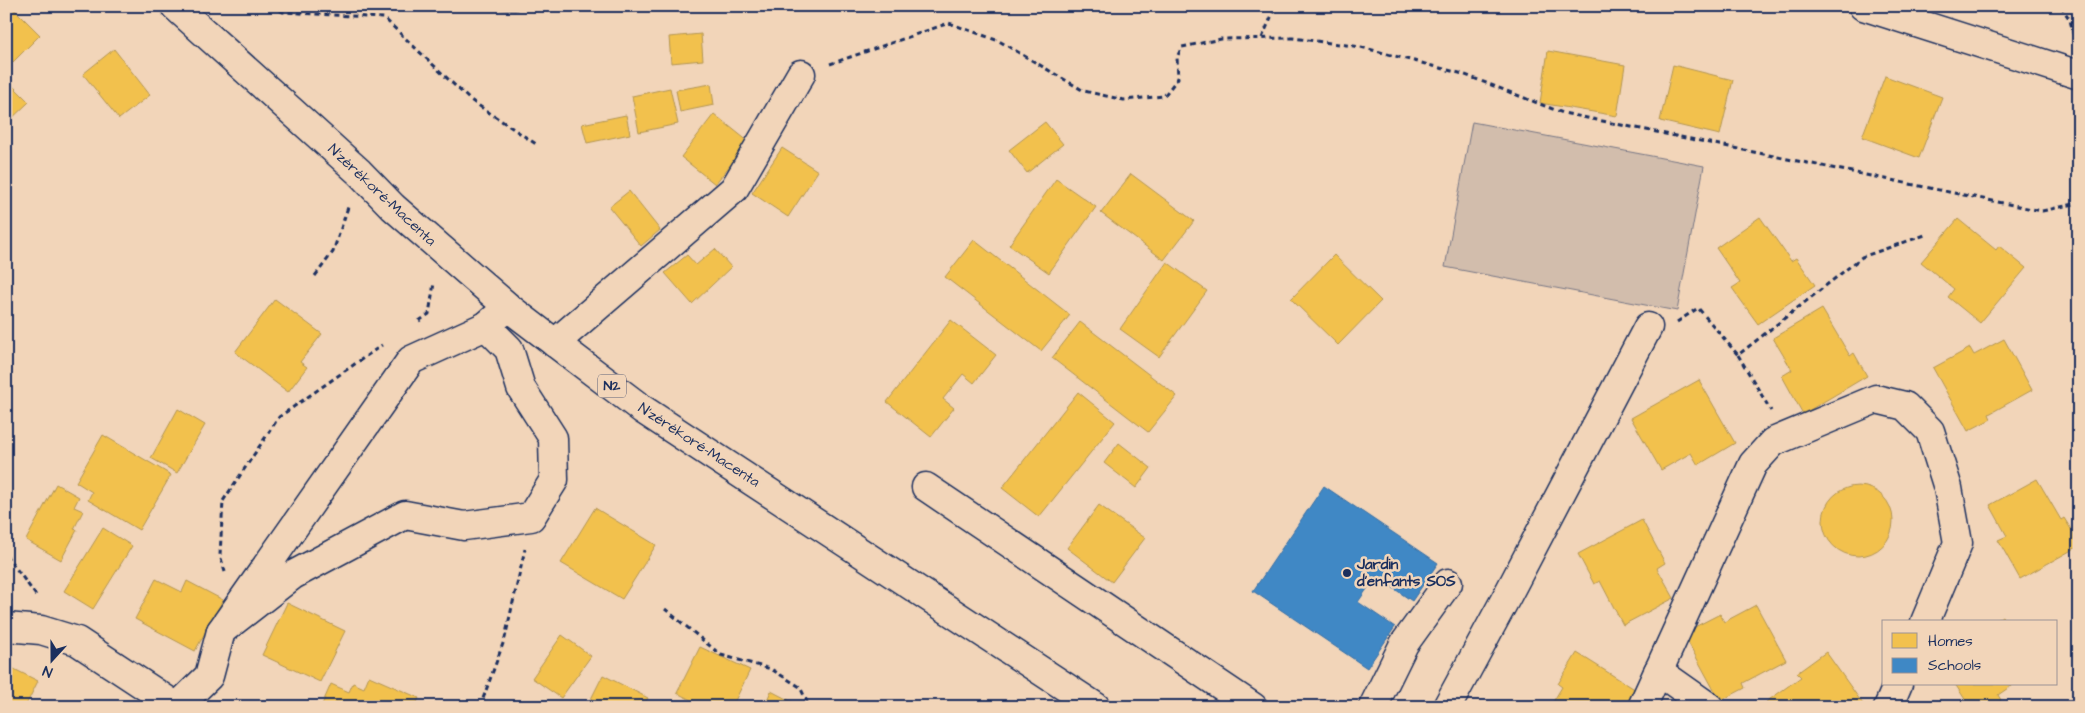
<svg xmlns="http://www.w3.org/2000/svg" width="2085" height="713" font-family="'Architects Daughter',sans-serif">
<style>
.green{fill:#d2bdac;stroke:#767685}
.water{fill:#a99c9a;stroke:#707082}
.homes{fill:#f2c14e;stroke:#b29553}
.schools{fill:#3f88c5;stroke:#346da6}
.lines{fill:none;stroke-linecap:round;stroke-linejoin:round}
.minor-casing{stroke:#1b2f5e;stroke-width:31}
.highway-casing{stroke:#1b2f5e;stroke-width:31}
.path{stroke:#1b2f5e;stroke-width:3;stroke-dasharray:5 4;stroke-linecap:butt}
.minor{stroke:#f2d5b9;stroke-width:28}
.highway{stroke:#f2d5b9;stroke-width:28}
.poi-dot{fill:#1b2f5e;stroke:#f2d5b9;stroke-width:2}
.labels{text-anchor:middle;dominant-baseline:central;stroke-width:5;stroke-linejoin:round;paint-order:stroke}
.shield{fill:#f2d5b9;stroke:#5c6179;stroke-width:1}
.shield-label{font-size:14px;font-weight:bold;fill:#1b2f5e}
.street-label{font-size:15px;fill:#1b2f5e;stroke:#f2d5b9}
.poi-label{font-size:15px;font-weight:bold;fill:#1b2f5e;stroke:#f2d5b9;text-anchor:start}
</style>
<rect width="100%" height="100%" fill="#f2d5b9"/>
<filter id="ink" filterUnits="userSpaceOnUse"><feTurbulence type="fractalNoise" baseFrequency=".02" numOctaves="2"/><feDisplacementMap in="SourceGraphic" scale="10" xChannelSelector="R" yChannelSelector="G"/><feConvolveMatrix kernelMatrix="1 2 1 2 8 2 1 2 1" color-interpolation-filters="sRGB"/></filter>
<g filter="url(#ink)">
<path class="green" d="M1472,122L1704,166L1677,311L1445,267Z"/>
<path class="water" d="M464,6H523L515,11Z"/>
<g class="homes">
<path d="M6,6H11L40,35L6,69Z"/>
<path d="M701,34L703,60L671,63L669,37Z"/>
<path d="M114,49L150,95L119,119L83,74Z"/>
<path d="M1548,51L1625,65L1617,116L1540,103Z"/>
<path d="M1673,65L1733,80L1720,135L1660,121Z"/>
<path d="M1885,76L1942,97L1919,158L1862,137Z"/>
<path d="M6,79L29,102L7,123L6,122Z"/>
<path d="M711,84L714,105L680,112L676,90Z"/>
<path d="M670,88L678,124L639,132L632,96Z"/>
<path d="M714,114L749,142L715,184L681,157Z"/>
<path d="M626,115L630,134L587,143L582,124Z"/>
<path d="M1045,122L1063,144L1027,173L1009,150Z"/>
<path d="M782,148L818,171L788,217L752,193Z"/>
<path d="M1131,174L1194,221L1164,260L1101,213Z"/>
<path d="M1056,179L1096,207L1049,273L1009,245Z"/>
<path d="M629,191L660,230L641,246L609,207Z"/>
<path d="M1760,217L1791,261L1796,258L1815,285L1758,324L1732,288L1740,283L1716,248Z"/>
<path d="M1958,219L1996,250L1999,246L2026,268L1980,323L1948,297L1954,289L1921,262Z"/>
<path d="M974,240L1070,315L1041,351L945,277Z"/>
<path d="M715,249L731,267L692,304L665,273L687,255L696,265Z"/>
<path d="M1334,255L1381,301L1338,345L1291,299Z"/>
<path d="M1167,262L1207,291L1159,357L1120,329Z"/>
<path d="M275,299L322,334L300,362L307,367L288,392L235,352Z"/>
<path d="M1822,309L1850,356L1854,353L1867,376L1803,414L1782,376L1792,370L1773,338Z"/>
<path d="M951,320L996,355L974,383L963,374L943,399L954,408L931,437L887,402Z"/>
<path d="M1080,322L1177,396L1148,432L1052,358Z"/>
<path d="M2004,339L2032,390L1989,414L1991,419L1968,431L1933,368L1970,348L1974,355Z"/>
<path d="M1699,380L1735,443L1698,465L1691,453L1661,470L1631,418Z"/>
<path d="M1078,392L1115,422L1039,517L1002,488Z"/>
<path d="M178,409L205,425L177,473L151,458Z"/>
<path d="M103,435L171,475L139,530L88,500L92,492L76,482Z"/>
<path d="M1119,443L1151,468L1136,488L1104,463Z"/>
<path d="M2037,479L2061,520L2064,518L2079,542V546L2020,579L1998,540L2007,536L1990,505Z"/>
<path d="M56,484L79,497L74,507L83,511L74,529L77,530L61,560L26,540Z"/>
<circle cx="1858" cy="521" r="35"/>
<path d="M1099,505L1145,538L1112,582L1067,548Z"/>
<path d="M595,508L656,545L622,599L561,563Z"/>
<path d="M1642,520L1665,563L1657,568L1674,598L1623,625L1600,581L1594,584L1578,554Z"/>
<path d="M103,528L132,546L93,609L64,591Z"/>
<path d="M156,579L182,592L187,581L223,600L195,651L135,619Z"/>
<path d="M287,603L345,631L320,682L262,655Z"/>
<path d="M1756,605L1786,660L1743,683L1745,688L1720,701L1683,633L1720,614L1724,622Z"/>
<path d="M2002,616L2006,622H1994Z"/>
<path d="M562,635L591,656L561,698L532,678Z"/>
<path d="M700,647L750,670L732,707H705L677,693Z"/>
<path d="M1826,652L1865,707H1769L1766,702L1801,677L1797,673Z"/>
<path d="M1577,653L1641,693L1632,707H1550L1562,687L1558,684Z"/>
<path d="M6,665L38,681L25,707H6Z"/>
<path d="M603,675L648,698L643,707H587Z"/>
<path d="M369,676L419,698L415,707H321L331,684L349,692L353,683L364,688Z"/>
<path d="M1955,684H2014L1998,695L2001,700L1991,707H1970Z"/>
<path d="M771,691L802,707H764Z"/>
</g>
<path class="schools" d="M1324,486L1438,563L1412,601L1376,576L1358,602L1395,627L1367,668L1253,591Z"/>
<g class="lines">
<defs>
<g id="minor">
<path d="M1863,6L2079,75"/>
<path d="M555,343L734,189L801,74"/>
<path d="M926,487L1253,707"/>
<path d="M6,627L41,630L77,641L177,707"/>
<path d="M221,631L293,575L405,515L464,526L531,517L554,480L553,438L521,388L509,349L486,326"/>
<path d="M1658,671L1709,707"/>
<path d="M177,707L209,676L221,631L411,360L486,326L501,313"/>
<path d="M1373,707L1404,644L1448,583"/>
<path d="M1447,707L1507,596L1648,327"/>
<path d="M1642,707L1753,464L1773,442L1876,399L1905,406L1930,431L1948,488L1958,543L1925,622"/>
<path d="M1888,707L1898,684"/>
</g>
<path id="highway" d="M175,6L359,172L393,207L508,307L555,343L642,409L1096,707"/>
</defs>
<use href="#minor" class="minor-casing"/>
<use href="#highway" class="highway-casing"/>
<g class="path">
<path d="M272,6L283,12L384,18L469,99L536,144"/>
<path d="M2061,6L2070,20L2075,41"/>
<path d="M1262,38L1276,6"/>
<path d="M830,64L949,23L999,41L1084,91L1124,100L1164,96L1178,78L1177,57L1182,47L1221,39L1293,38L1361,47L1463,74L1563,113L2042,211L2079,203"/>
<path d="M315,276L333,252L349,204"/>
<path d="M419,321L429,314L434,283"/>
<path d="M1677,322L1698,308L1738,355L1862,257L1925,235"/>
<path d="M1738,355L1771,411"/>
<path d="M6,503V510"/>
<path d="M6,555L38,598"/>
<path d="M225,572L220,555L223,501L279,417L382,345"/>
<path d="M665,609L721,655L771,669L800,687L808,704L815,707"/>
<path d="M480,707L505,638L525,549"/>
</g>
<use href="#minor" class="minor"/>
<use href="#highway" class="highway"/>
</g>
</g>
<circle class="poi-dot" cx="1347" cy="573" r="5"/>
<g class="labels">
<rect class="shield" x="598" y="374.5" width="28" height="23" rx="4"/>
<g class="shield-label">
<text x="612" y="386">N2</text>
</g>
<g class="street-label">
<text transform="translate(382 195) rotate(43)">N'zérékoré-Macenta</text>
<text transform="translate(699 445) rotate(33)">N'zérékoré-Macenta</text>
</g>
<g class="poi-label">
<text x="1357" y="564">Jardin<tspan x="1357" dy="17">d'enfants SOS</tspan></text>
</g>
</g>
<rect width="2085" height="713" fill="none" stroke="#f2d5b9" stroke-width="25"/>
<rect x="12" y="12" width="2060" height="688" fill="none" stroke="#1b2f5e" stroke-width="2" filter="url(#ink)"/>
<rect x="1882" y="620" width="175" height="65" fill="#f2d5b9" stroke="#9c9395"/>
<rect x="1892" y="633" width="25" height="15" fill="#f2c14e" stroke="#9c9395"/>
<text x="1928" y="646" font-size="15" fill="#1b2f5e">Homes</text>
<rect x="1892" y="658" width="25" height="15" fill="#3f88c5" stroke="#9c9395"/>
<text x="1928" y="670" font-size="15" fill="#1b2f5e">Schools</text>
<g transform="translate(52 660) rotate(201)" stroke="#f2d5b9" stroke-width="4" paint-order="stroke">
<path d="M0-4L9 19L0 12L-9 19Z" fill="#1b2f5e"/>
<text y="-8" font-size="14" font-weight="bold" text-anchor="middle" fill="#1b2f5e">N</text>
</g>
</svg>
